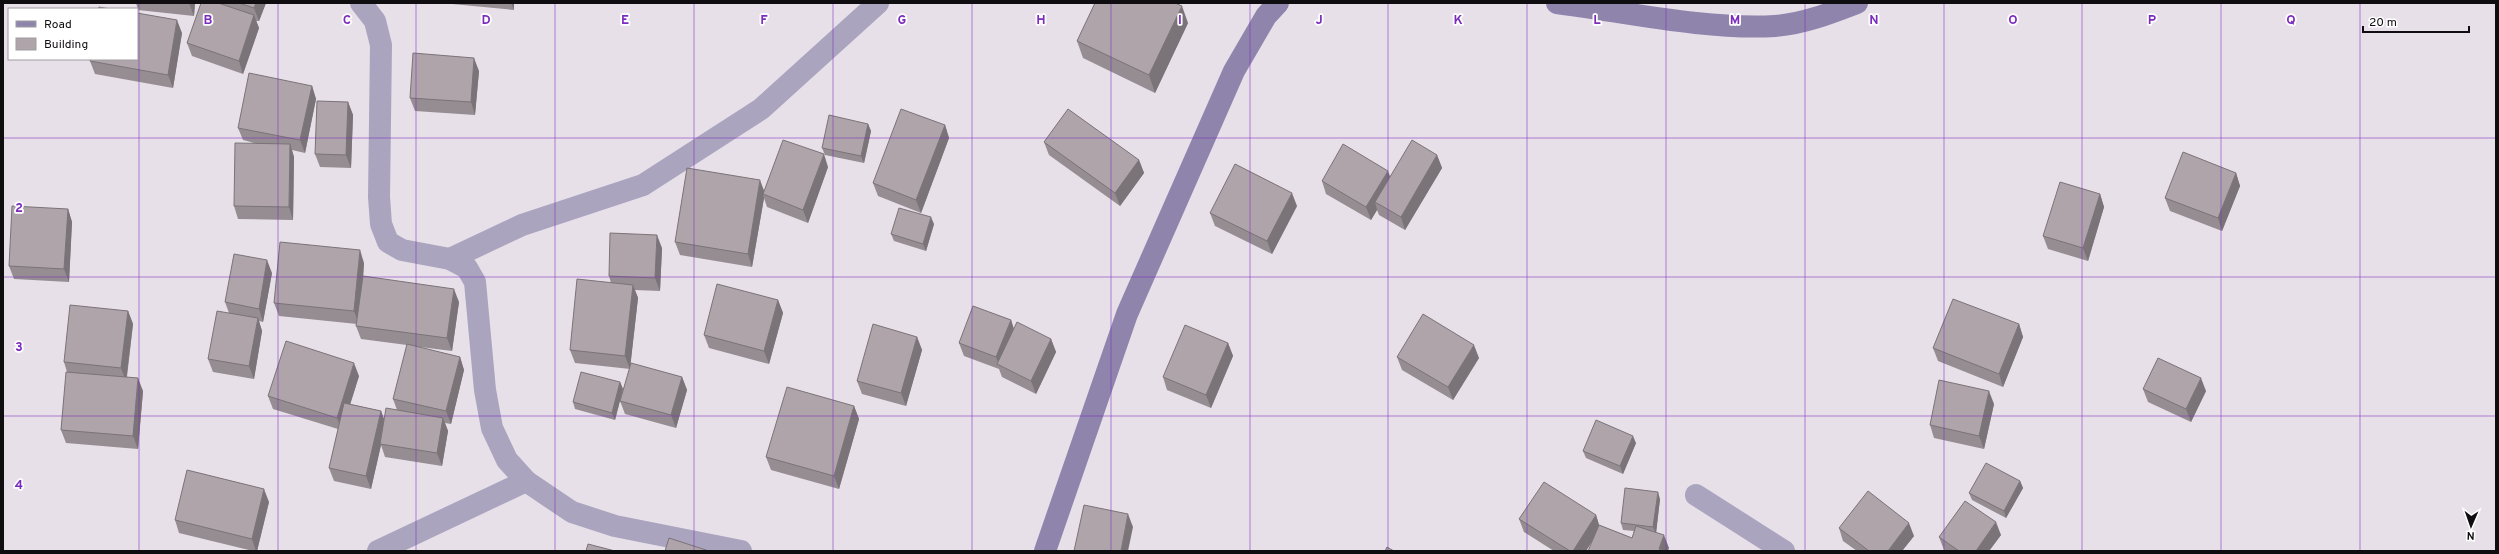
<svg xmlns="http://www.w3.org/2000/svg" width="2499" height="554" font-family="Overpass,sans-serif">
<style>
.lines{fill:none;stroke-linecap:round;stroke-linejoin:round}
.street{stroke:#aaa4bf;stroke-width:22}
.secondary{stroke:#8f85ac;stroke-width:22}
.wall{fill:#968d92}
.shaded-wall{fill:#7a7377}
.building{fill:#aea4aa;stroke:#7a7377}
.grid{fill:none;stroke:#7b2cbf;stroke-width:1;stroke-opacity:0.55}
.grid-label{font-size:13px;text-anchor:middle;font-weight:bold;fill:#7b2cbf;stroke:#fff;stroke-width:3.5;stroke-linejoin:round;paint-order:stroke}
</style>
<rect width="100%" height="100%" fill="#e7e0e9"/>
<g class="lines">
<g class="street">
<path d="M361,3L375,21L381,45L379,197L381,224L388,242L402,250L450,259L467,268L475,282L485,390L492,428L507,460L526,481L572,512L615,526L741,551"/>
<path d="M450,259L522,225L643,185L761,109L878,3"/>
<path d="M1696,495L1784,551"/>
<path d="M378,551L526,481"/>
</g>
<g class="secondary">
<path d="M1557,3C1626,12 1707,30 1775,26C1803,24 1831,13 1857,3"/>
<path d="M1045,551L1127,314L1234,71L1266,16L1278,3"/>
</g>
</g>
<g class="wall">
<path d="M136,3H195L194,16L138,10Z"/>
<path d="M223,3H266L259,21H256L259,28L243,74L192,56L187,43L223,5Z"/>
<path d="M452,3H514V10L452,4Z"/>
<path d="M1188,23L1155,93L1083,58L1077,41Z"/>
<path d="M182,33L173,88L95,74L90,61Z"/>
<path d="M479,71L475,115L415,111L410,98Z"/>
<path d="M312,86L316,99L305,153L292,150L294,157L293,220L238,219L234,206L258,144L243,140L238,128Z"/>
<path d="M348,102L353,115L351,168L320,167L315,154Z"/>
<path d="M868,124L871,131L864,163L825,155L822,148Z"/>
<path d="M945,125L949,138L921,213L878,196L873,183Z"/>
<path d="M1044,142L1139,160L1144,173L1120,206L1049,155Z"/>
<path d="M1437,155L1442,168L1405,230L1379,215L1377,210L1371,220L1326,194L1322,181L1390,177Z"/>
<path d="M828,167L808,223L767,207L764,198L752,267L680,255L675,242L764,191Z"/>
<path d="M2236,173L2240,186L2222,231L2170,211L2165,198Z"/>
<path d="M2100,194L2104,207L2088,261L2048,249L2043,236Z"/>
<path d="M1297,206L1272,254L1215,226L1210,213Z"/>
<path d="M68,209L72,222L69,282L14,279L9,266Z"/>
<path d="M934,224L926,251L894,241L891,234Z"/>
<path d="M662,248L660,291L635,290L638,298L630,367L682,377L687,390L676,428L625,414L620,401L630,369L575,363L570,350L611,283L609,276Z"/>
<path d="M364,263L363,282L459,302L452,351L412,346L460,357L464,370L451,424L445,423L448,431L442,466L385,457L381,445L371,489L334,481L329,468L338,429L273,409L268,396L359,376L350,404L381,411L384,420L397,410L393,399L407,345L361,339L356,326L357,324L279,316L274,303Z"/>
<path d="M272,273L263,322L259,321L262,331L254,379L213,372L208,359L229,313L225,302Z"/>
<path d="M778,300L783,313L769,364L709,348L704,335Z"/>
<path d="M128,311L133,324L127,377L143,391L138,449L66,443L61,430L67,372L64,362Z"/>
<path d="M1011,320L1014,329L1051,339L1056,352L1036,394L1002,377L999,369L964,356L959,343Z"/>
<path d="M2019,324L2023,337L2003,387L1938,361L1933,348Z"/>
<path d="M917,337L922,350L906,406L862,394L857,381Z"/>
<path d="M1228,343L1233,356L1211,408L1167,390L1163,377Z"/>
<path d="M1397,357L1479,358L1453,400L1402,370Z"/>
<path d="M620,382L623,389L615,420L575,409L573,402Z"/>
<path d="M2143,389L2206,391L2191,422L2148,402Z"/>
<path d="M1994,404L1984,449L1934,438L1930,425Z"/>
<path d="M854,406L859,419L839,489L771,470L766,457Z"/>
<path d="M1636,443L1623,474L1586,458L1583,451Z"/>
<path d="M2020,481L2023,488L2006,518L1972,500L1969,493Z"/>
<path d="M1660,499L1656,532L1669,548L1593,540L1586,551H1554L1524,532L1519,519L1596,515L1599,525L1632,538L1634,531L1623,530L1621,523Z"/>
<path d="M269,502L257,551H253L179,533L175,520Z"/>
<path d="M1839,528L1914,536L1902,551H1857L1843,541Z"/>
<path d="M2001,535L1989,551H1945L1944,550L1939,537Z"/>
</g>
<g class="shaded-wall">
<path d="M189,3H195L194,16Z"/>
<path d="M256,3H266L259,21L254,8Z"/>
<path d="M511,3H514V10Z"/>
<path d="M1182,6L1188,23L1155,93L1149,75Z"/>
<path d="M254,15L259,28L243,74L239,61Z"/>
<path d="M177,20L182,33L173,88L168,75Z"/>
<path d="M474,58L479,71L475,115L471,102Z"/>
<path d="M312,86L316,99L305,153L300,140Z"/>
<path d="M348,102L353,115L351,168L346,155Z"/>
<path d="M868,124L871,131L864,163L861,156Z"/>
<path d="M945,125L949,138L921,213L916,200Z"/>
<path d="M290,144L294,157L293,220L289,207Z"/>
<path d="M824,154L828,167L808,223L803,210Z"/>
<path d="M1437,155L1442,168L1405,230L1401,217Z"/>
<path d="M1139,160L1144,173L1120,206L1115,193Z"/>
<path d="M1388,171L1393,184L1375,202L1377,210L1371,220L1366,207Z"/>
<path d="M2236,173L2240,186L2222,231L2218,218Z"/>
<path d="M760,180L765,193L763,194L764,198L752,267L748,254Z"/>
<path d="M1292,193L1297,206L1272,254L1267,241Z"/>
<path d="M2100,194L2104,207L2088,261L2083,248Z"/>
<path d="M68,209L72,222L69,282L64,269Z"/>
<path d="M931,217L934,224L926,251L923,244Z"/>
<path d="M657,235L662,248L660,291L655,278Z"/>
<path d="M360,250L364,263L359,324L354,311Z"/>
<path d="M267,260L272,273L263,322L259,309Z"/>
<path d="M633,285L638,298L630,369L625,356Z"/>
<path d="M454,289L459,302L452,351L447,338Z"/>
<path d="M778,300L783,313L769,364L764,351Z"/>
<path d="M128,311L133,324L126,381L121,368Z"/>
<path d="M258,318L262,331L254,379L249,366Z"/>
<path d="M1011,320L1015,333L999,365L996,357Z"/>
<path d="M2019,324L2023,337L2003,387L1999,374Z"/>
<path d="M917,337L922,350L906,406L901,393Z"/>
<path d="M1051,339L1056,352L1036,394L1031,381Z"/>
<path d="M1228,343L1233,356L1211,408L1206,395Z"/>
<path d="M1474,345L1479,358L1453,400L1448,387Z"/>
<path d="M460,357L464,370L451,424L446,411Z"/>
<path d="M354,363L359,376L342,431L337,418Z"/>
<path d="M682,377L687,390L676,428L671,415Z"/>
<path d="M138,378L143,391L138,449L133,436Z"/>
<path d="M2201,378L2206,391L2191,422L2186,409Z"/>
<path d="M620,382L623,389L615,420L612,413Z"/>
<path d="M1989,391L1994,404L1984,449L1979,436Z"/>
<path d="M854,406L859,419L839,489L834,476Z"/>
<path d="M381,411L386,424L380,444L381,445L371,489L366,476Z"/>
<path d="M443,418L448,431L442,466L437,453Z"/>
<path d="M1633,436L1636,443L1623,474L1620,466Z"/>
<path d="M2020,481L2023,488L2006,518L2004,511Z"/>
<path d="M264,489L269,502L257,551H256L252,539Z"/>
<path d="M1658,492L1660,499L1656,534L1653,527Z"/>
<path d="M1128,514L1133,527L1128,551H1121Z"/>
<path d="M1596,515L1600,528L1586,551H1573Z"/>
<path d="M1996,522L2001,535L1989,551H1976Z"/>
<path d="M1909,523L1914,536L1902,551H1888Z"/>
<path d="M1664,535L1669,548L1668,551H1660L1659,549Z"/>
</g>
<g class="building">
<path d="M201,3H218L254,15L239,61L187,43Z"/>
<path d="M239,3H256L254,8Z"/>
<path d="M1095,3H1175L1182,6L1149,75L1077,41Z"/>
<path d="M99,7L110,9H98Z"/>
<path d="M137,13L177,20L168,75L90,61V59H137Z"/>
<path d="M413,53L474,58L471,102L410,98Z"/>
<path d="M249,73L312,86L300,140L238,128Z"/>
<path d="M317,101L348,102L346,155L315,154Z"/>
<path d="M901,109L945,125L916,200L873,183Z"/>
<path d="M1068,109L1139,160L1115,193L1044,142Z"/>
<path d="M829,115L868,124L861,156L822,148Z"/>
<path d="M783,140L824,154L803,210L763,194Z"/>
<path d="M1412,140L1437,155L1401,217L1375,202Z"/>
<path d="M235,143L290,144L289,207L234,206Z"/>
<path d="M1343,144L1388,171L1366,207L1322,181Z"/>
<path d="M2183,152L2236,173L2218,218L2165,198Z"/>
<path d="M1235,164L1292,193L1267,241L1210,213Z"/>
<path d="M687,168L760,180L748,254L675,242Z"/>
<path d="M2060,182L2100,194L2083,248L2043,236Z"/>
<path d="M12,206L68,209L64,269L9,266Z"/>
<path d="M899,208L931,217L923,244L891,234Z"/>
<path d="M610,233L657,235L655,278L609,276Z"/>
<path d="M280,242L360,250L354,311L274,303Z"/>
<path d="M234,254L267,260L259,309L225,302Z"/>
<path d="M363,276L454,289L447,338L356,326Z"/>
<path d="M577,279L633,285L625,356L570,350Z"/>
<path d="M717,284L778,300L764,351L704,335Z"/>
<path d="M1953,299L2019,324L1999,374L1933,348Z"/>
<path d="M70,305L128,311L121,368L64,362Z"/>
<path d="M973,306L1011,320L996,357L959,343Z"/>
<path d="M217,311L258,318L249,366L208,359Z"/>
<path d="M1423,314L1474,345L1448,387L1397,357Z"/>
<path d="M1017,322L1051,339L1031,381L997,364Z"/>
<path d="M873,324L917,337L901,393L857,381Z"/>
<path d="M1185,325L1228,343L1206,395L1163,377Z"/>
<path d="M286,341L354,363L337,418L268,396Z"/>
<path d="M407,344L460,357L446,411L393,399Z"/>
<path d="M2158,358L2201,378L2186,409L2143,389Z"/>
<path d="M631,363L682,377L671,415L620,401Z"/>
<path d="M66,372L138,378L133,436L61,430Z"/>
<path d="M581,372L620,382L612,413L573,402Z"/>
<path d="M1939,380L1989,391L1979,436L1930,425Z"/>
<path d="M787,387L854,406L834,476L766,457Z"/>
<path d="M344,403L381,411L366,476L329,468Z"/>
<path d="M386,408L443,418L437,453L380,444Z"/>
<path d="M1596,420L1633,436L1620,466L1583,451Z"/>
<path d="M1986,463L2020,481L2004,511L1969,493Z"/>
<path d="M187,470L264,489L252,539L175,520Z"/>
<path d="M1544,482L1596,515L1573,551H1570L1519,519Z"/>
<path d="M1625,488L1658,492L1653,527L1621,523Z"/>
<path d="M1868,491L1909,523L1888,551H1869L1839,528Z"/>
<path d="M1965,501L1996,522L1976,551H1959L1939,537Z"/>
<path d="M1084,505L1128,514L1121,551H1074Z"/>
<path d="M1599,525L1632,538L1636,526L1664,535L1659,549L1663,550V551H1588Z"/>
<path d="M669,538L709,551H665Z"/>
<path d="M588,544L615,551H586Z"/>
<path d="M1387,547L1394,551H1385Z"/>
</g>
<path class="grid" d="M139,3V551M278,3V551M416,3V551M555,3V551M694,3V551M833,3V551M972,3V551M1111,3V551M1250,3V551M1388,3V551M1527,3V551M1666,3V551M1805,3V551M1944,3V551M2082,3V551M2221,3V551M2360,3V551M3,138H2496M3,277H2496M3,416H2496"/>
<g class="grid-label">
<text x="208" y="24">B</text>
<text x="347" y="24">C</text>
<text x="486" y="24">D</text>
<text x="625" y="24">E</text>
<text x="764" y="24">F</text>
<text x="902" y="24">G</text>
<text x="1041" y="24">H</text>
<text x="1180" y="24">I</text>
<text x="1319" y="24">J</text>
<text x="1458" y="24">K</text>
<text x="1597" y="24">L</text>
<text x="1735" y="24">M</text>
<text x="1874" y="24">N</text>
<text x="2013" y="24">O</text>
<text x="2152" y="24">P</text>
<text x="2291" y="24">Q</text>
<text x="19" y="212">2</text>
<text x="19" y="351">3</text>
<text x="19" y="489">4</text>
</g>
<rect width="2499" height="554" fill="none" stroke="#100d11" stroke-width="8"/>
<rect x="8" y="8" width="130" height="52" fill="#ffffff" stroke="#9f9ea0"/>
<rect x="16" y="21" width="20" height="6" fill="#8f85ac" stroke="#9f9ea0"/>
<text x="44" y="28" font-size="12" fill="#100d11">Road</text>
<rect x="16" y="38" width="20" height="12" fill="#aea4aa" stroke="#9f9ea0"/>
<text x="44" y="48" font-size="12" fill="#100d11">Building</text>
<g transform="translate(2471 526) rotate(182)" stroke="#ffffff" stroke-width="3" paint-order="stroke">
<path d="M0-3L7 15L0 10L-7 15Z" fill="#100d11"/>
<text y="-6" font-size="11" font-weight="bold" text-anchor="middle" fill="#100d11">N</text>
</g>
<path d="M2363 26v6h106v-6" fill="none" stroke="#100d11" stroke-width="2"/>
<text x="2369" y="26" font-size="12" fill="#100d11" stroke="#ffffff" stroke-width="3" paint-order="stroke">20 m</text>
</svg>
